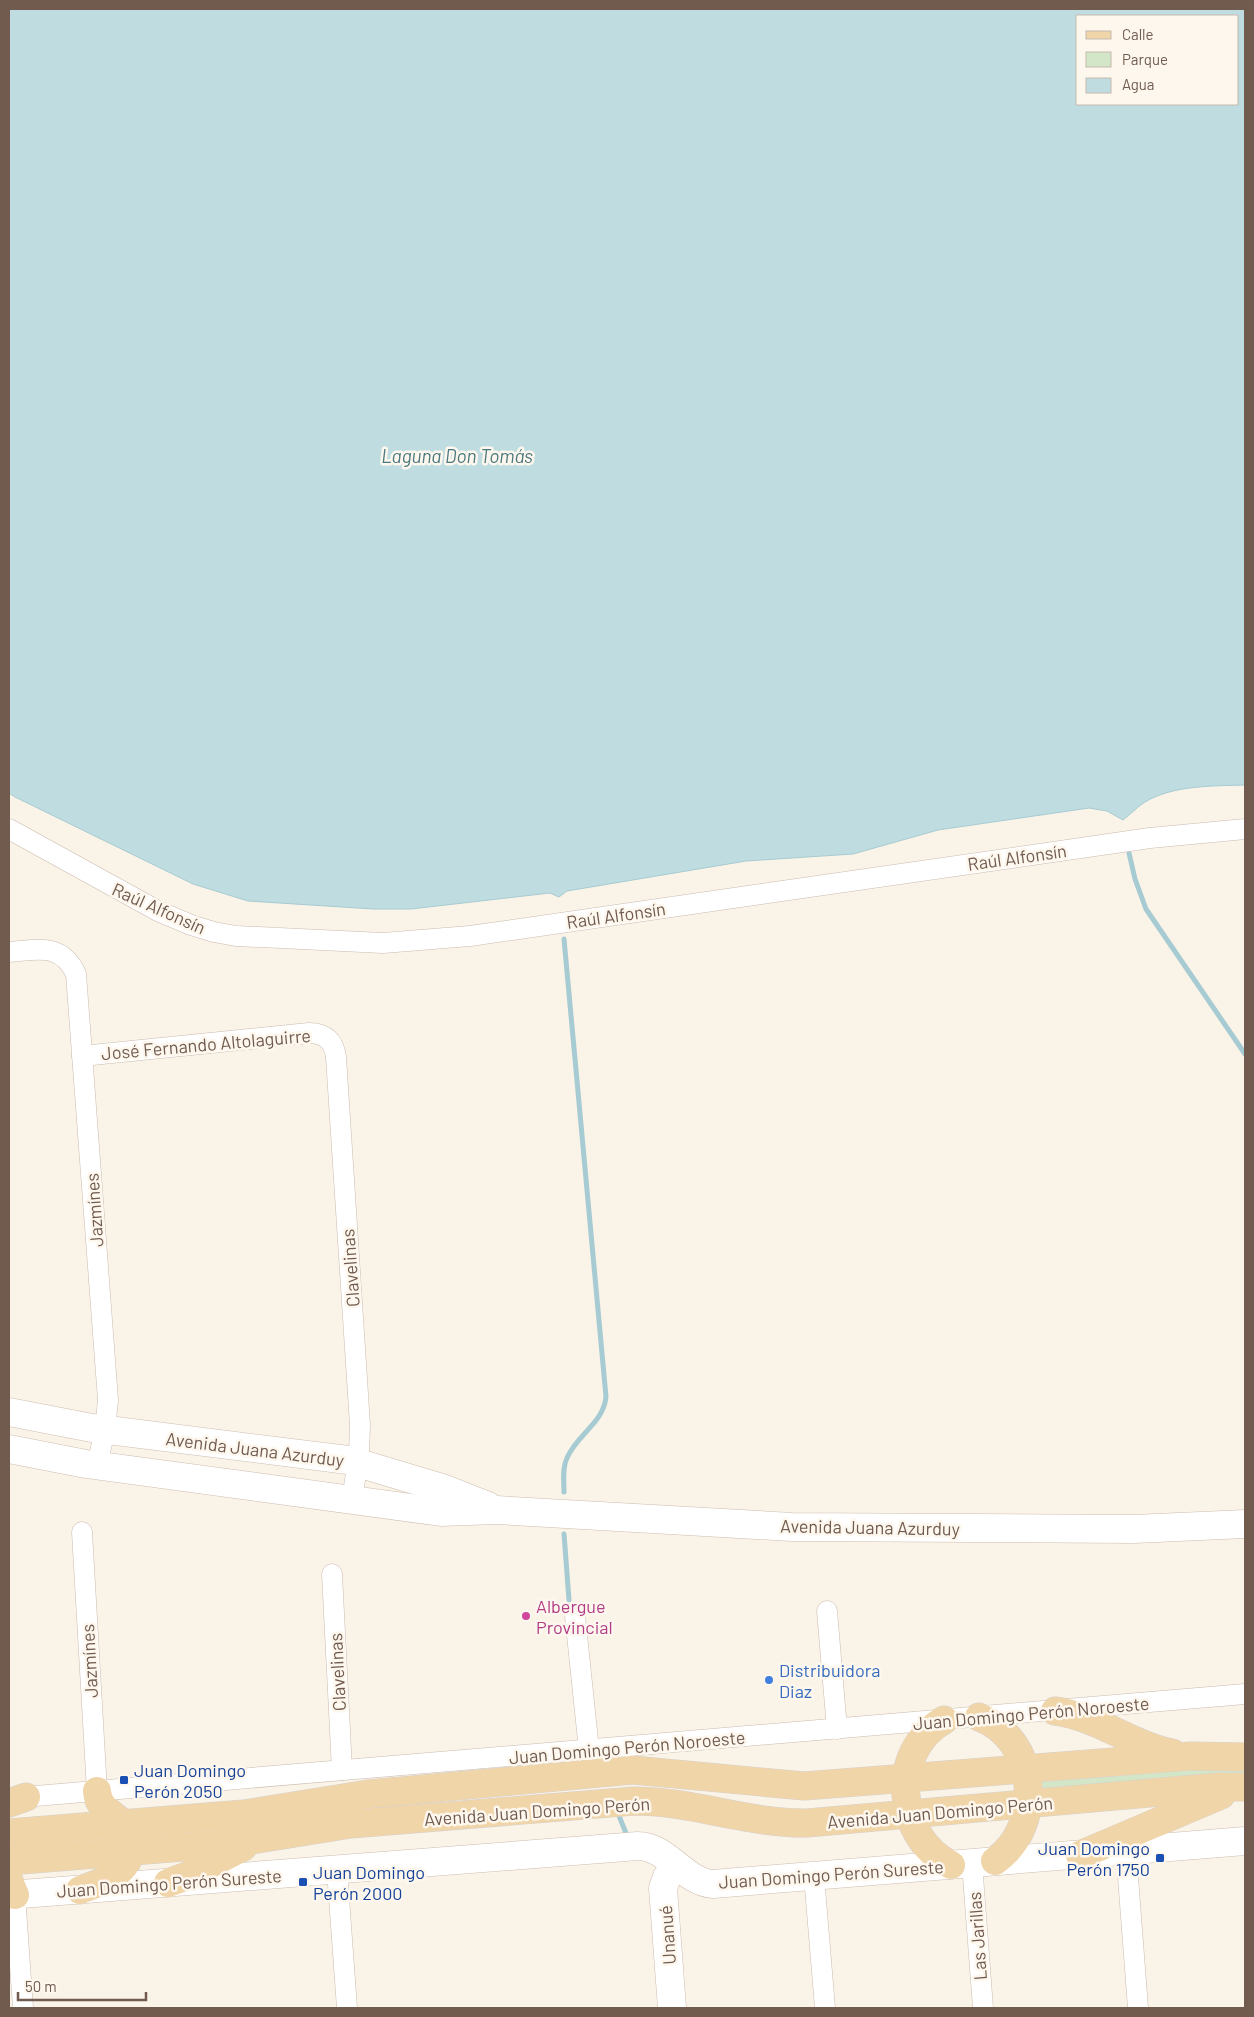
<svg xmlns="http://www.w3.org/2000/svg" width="1254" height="2017" font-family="Barlow,sans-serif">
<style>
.green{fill:#d4e6c8}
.water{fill:#bfdde1;stroke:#a6cbd2;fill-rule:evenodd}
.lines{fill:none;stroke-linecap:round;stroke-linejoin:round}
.stream{stroke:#a6cbd2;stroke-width:5}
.street-casing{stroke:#cbbbaf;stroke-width:21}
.secondary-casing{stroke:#cfbdb0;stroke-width:29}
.primary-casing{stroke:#d7d1ce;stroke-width:29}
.street{stroke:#fff;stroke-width:20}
.secondary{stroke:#fff;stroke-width:28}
.primary{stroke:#f0d5a9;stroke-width:28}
.hotel-dot{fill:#d1479c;stroke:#fdf7ee;stroke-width:2}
.shop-dot{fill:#3f7fe0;stroke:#fdf7ee;stroke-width:2}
.transit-dot{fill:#1a4fb4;stroke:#fdf7ee;stroke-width:2}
.labels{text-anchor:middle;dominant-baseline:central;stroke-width:5;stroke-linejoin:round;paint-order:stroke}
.street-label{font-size:18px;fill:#715b4f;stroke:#fdf7ee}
.hotel-label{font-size:18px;fill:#b23c85;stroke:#fdf7ee;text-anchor:start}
.shop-label{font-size:18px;fill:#366cbe;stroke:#fdf7ee;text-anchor:start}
.transit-label{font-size:18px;fill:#164399;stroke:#fdf7ee;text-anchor:start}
.water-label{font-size:19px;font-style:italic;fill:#4c7981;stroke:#fdf7ee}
</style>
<rect width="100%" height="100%" fill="#faf3e8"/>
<path class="green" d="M1245,1765V1781L1041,1794L1037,1778Z"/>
<path class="water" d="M9,9H1245V785C1214,786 1173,785 1145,802C1137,807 1131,814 1123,820L1107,811L1089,808L938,830L853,854L746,861L567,891L559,897L550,893L411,909H373L248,901L193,884L15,797L9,793ZM1078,16H1238V104H1078Z"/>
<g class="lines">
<g class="stream">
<path d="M1129,853L1135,879L1146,909L1245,1054"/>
<path d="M564,939L606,1397C603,1424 577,1434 567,1458C562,1468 564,1481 564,1492"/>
<path d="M564,1534L569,1600"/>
<path d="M617,1811L628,1838"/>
</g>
<defs>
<g id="street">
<path d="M9,829L158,911L191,925L214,932L236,936L383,943L470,936L1150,838L1245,829"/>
<path d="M9,952C38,950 61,942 76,974L108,1400L105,1430L97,1465"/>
<path d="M82,1056L309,1033C326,1033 334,1042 336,1057L360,1425L359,1453L352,1500"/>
<path d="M82,1532L97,1791"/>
<path d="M332,1574L342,1770"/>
<path d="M827,1611L837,1729"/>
<path d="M575,1616L589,1750"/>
<path d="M12,1798L1245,1694"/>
<path d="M1126,1851L1138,2008"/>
<path d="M972,1863L983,2008"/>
<path d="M337,1870L347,2008"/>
<path d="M814,1876L825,2008"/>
<path d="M15,1895L23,2008"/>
</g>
<g id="secondary">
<path d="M9,1412L92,1428L348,1460L445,1489L488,1506"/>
<path d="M9,1449L86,1464L441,1512L496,1510L792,1527L1134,1529L1245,1524"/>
<path d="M9,1895L638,1846C667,1846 684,1882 713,1884L1245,1841"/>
<path d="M672,2008L663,1888L667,1877L675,1865"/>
</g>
<g id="primary">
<path d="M1055,1711C1096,1716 1131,1745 1172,1753"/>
<path d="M979,1717C1038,1739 1045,1826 995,1861"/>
<path d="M944,1720C888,1752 896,1838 951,1865"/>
<path d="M9,1803L26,1797"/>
<path d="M9,1833L244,1814L368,1794L633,1770L804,1786L1191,1756L1245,1757"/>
<path d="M1080,1855L1221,1795"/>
<path d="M9,1861L233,1843L351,1824L634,1801C692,1801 749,1824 807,1823L1218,1787H1245"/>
<path d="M9,1881L15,1895"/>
<path d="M168,1883L187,1876L243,1847"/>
<path d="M80,1890C101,1883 133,1872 130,1844C130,1839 130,1834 127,1829C117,1814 98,1811 97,1791"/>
</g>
</defs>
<use href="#street" class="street-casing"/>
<use href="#secondary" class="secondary-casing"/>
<use href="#primary" class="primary-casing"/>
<use href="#street" class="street"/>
<use href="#secondary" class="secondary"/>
<use href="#primary" class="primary"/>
</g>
<circle class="hotel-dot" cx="526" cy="1616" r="5"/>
<circle class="shop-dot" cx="769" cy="1680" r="5"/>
<g class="transit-dot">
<rect x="119" y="1775" width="10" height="10" rx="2.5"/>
<rect x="1155" y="1853" width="10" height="10" rx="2.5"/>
<rect x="298" y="1877" width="10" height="10" rx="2.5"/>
</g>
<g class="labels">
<g class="street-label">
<text transform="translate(1017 857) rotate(-8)">Raúl Alfonsín</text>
<text transform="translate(159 908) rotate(24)">Raúl Alfonsín</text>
<text transform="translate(616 915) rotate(-8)">Raúl Alfonsín</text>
<text transform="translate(206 1044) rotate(-5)">José Fernando Altolaguirre</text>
<text transform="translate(94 1210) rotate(-94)">Jazmínes</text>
<text transform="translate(350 1268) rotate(-94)">Clavelinas</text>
<text transform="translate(255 1449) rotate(7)">Avenida Juana Azurduy</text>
<text transform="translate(870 1527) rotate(1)">Avenida Juana Azurduy</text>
<text transform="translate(89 1661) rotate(-93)">Jazmínes</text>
<text transform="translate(337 1672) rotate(-93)">Clavelinas</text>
<text transform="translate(1031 1713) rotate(-5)">Juan Domingo Perón Noroeste</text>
<text transform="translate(627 1747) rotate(-5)">Juan Domingo Perón Noroeste</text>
<text transform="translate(537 1811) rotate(-4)">Avenida Juan Domingo Perón</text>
<text transform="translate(940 1812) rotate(-5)">Avenida Juan Domingo Perón</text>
<text transform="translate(831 1874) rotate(-4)">Juan Domingo Perón Sureste</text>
<text transform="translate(169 1883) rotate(-4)">Juan Domingo Perón Sureste</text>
<text transform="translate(667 1935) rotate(-94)">Unanué</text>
<text transform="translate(977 1936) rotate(-94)">Las Jarillas</text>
</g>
<g class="hotel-label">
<text x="536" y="1606">Albergue<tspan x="536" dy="21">Provincial</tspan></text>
</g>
<g class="shop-label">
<text x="779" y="1670">Distribuidora<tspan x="779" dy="21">Diaz</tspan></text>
</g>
<g class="transit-label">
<text x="134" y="1770">Juan Domingo<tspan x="134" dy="21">Perón 2050</tspan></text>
<text x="1150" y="1848" text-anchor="end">Juan Domingo<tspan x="1150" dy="21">Perón 1750</tspan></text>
<text x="313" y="1872">Juan Domingo<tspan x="313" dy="21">Perón 2000</tspan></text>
</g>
<g class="water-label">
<text x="457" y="455">Laguna Don Tomás</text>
</g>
</g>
<rect width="1254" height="2017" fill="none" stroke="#715b4f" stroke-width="20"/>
<rect x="1076" y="15" width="162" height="90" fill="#fdf7ee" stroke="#c5b9ae"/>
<rect x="1086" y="31" width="25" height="8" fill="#f0d5a9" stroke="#c5b9ae"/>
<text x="1122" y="40" font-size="15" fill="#715b4f">Calle</text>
<rect x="1086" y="52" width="25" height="15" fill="#d4e6c8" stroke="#c5b9ae"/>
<text x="1122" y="65" font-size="15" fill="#715b4f">Parque</text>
<rect x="1086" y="78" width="25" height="15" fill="#bfdde1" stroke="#c5b9ae"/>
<text x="1122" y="90" font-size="15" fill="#715b4f">Agua</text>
<path d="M18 1992v8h128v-8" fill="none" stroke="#715b4f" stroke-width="2.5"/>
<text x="25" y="1992" font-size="15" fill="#715b4f" stroke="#fdf7ee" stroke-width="4" paint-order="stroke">50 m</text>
</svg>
